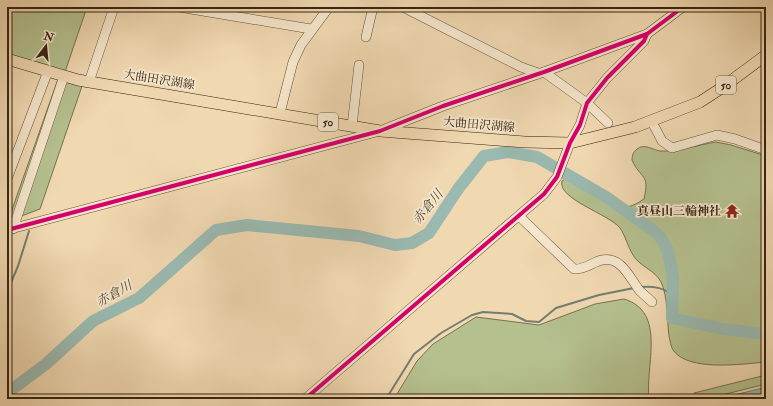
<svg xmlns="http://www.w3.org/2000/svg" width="773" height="406" font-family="'IM FELL Double Pica','Noto Serif JP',serif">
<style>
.green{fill:#b5c08f;stroke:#767250}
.water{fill:#9ab9b0;stroke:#727e70}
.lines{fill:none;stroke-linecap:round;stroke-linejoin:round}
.stream{stroke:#727e70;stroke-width:2}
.river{stroke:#9ab9b0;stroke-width:12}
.minor-casing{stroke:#645239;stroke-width:10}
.major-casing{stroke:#362511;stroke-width:12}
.minor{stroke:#f5e6cc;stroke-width:9}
.major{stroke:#f0d8b1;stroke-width:11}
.cycleway-casing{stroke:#f5e6cc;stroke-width:6}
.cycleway{stroke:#d6006c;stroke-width:4}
.labels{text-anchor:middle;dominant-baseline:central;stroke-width:3.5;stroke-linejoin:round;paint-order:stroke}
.shield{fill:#f5e6cc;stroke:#6f5f49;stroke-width:1}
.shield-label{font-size:11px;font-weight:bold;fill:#362511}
.street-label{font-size:12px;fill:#362511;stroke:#f5e6cc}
.poi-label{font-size:12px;font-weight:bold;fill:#362511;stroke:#f5e6cc;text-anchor:end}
.water-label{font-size:13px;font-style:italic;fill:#4f4a39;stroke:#f5e6cc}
</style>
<rect width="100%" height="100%" fill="#f0d8b1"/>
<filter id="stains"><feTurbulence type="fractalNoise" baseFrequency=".005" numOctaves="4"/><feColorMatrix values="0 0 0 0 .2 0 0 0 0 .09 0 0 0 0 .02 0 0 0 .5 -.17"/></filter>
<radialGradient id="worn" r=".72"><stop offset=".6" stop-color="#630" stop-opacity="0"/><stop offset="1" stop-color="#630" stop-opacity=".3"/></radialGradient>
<g class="green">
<path d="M7,7H87L65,72L7,54Z"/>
<path d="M58,79L82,86L40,209L8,221Z"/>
<path d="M716,142L731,145L766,156V362C743,364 688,372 673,350C671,347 670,340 669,336C667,321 668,296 661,282C655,270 639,266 633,255C628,247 625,235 620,228C609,214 557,199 562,181L565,179C594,186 610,224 644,199C650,173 641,180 632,160C632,156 633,152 637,149C644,143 653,150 660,151C679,152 697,145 716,142Z"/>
<path d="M624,299C667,312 645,365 649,399H394L417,361L433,344L476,317L539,325L595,304Z"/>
<path d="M766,375V384L706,399H698L694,393Z"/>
</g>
<path class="water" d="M766,387V399H719Z"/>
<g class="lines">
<g class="stream">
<path d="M640,287C653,286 664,287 674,297"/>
<path d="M7,292L18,266L29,231"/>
<path d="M386,399L414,354L441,333L472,315L483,312L512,314L526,321L539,322L556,308L599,295L634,288"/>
</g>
<path class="river" d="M7,393L46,364L93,321L139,298L216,230L247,225L359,236L395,245L412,243L429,233L458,189L484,156L508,152L537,157L606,197L654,231L661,238L668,251L673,277L672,318L723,329L766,334"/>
<defs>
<g id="minor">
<path d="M179,7L311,29"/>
<path d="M403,7L521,67L538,73"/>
<path d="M366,37L373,7"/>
<path d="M544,72L587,103L608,123"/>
<path d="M89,82L114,7"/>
<path d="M280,113L293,62L301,45L329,7"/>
<path d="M652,122L662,141L672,148L717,135L735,139L766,150"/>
<path d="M352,126L359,65"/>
<path d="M7,179L48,71"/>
<path d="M519,216L574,269C584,270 593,262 602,260C622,256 630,279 640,291C644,295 648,298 652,302"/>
<path d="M13,229L64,76"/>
<path d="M7,230L380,131L443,106L544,72L647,34L683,7"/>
<path d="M305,399L544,194L557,177L570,143L580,125L587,103L607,78L644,41L647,34"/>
</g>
<path id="major" d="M7,59L78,80L380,131L525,142L570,143L635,127L700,102L723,87L766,55"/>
</defs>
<use href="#minor" class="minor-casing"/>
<use href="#major" class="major-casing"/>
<use href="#minor" class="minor"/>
<use href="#major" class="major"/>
<defs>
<g id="cycleway">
<path d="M7,230L380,131L443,106L544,72L647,34L683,7"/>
<path d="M305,399L544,194L557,177L570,143L580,125L587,103L607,78L644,41L647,34"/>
</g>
</defs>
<use href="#cycleway" class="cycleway-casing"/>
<use href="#cycleway" class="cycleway"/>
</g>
<defs>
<symbol id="temple-bare" viewBox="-9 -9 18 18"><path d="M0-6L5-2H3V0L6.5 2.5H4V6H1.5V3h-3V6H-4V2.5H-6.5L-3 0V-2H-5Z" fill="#8f2418" stroke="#f5e6cc" stroke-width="2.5" paint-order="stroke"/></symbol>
</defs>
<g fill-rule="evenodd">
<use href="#temple-bare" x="722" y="201" width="20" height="20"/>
</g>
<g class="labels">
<g class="shield">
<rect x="716" y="76" width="20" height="18" rx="3"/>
<rect x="318" y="113" width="20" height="18" rx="3"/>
</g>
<g class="shield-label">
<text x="726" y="85">50</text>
<text x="328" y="122">50</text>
</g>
<g class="street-label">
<text transform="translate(159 80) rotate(9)">大曲田沢湖線</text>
<text transform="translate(479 125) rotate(5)">大曲田沢湖線</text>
</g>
<g class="poi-label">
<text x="721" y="211">真昼山三輪神社</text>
</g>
<g class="water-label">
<text transform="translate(428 207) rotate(-51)">赤倉川</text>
<text transform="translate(114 294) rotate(-29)">赤倉川</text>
</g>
</g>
<rect width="773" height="406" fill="none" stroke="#f0d8b1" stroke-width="24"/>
<rect x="8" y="8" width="757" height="390" fill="none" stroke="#362511" stroke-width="2"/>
<rect x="12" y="12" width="749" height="382" fill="none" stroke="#362511"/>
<g transform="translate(46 46) rotate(16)" stroke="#f5e6cc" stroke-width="3" paint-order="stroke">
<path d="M0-3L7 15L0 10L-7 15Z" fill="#362511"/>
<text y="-6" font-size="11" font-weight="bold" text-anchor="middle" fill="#362511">N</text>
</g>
<rect width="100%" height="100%" filter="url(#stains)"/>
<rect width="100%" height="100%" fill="url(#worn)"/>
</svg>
